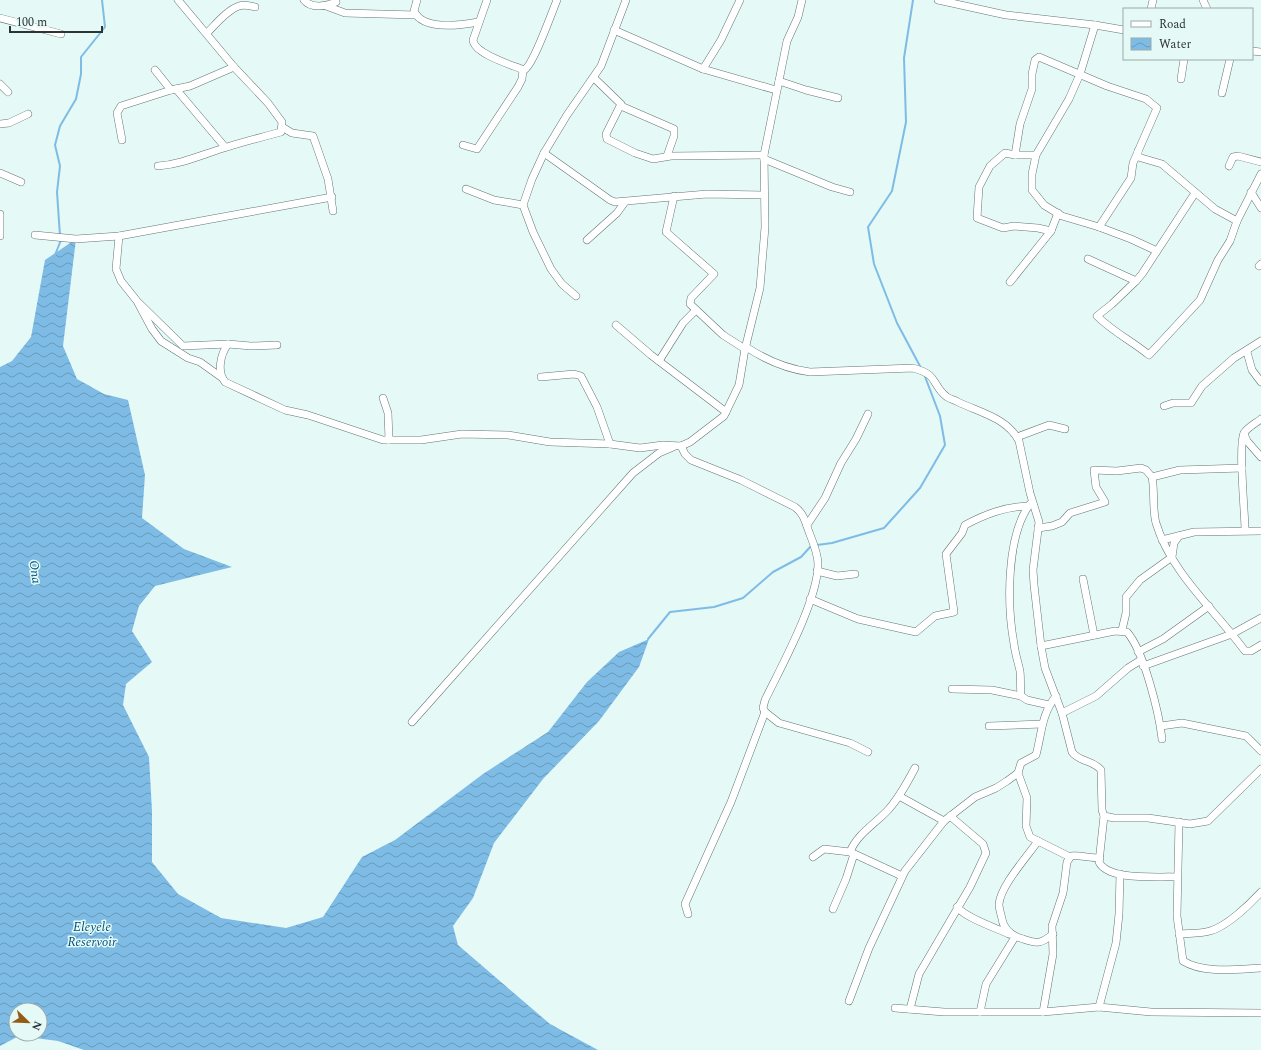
<svg xmlns="http://www.w3.org/2000/svg" width="1261" height="1050" font-family="Spectral,serif">
<style>
.water{fill:url(#water-waves);fill-rule:evenodd}
.lines{fill:none;stroke-linecap:round;stroke-linejoin:round}
.stream{stroke:#7ebce6;stroke-width:2}
.minor-casing{stroke:#647574;stroke-width:8}
.minor{stroke:#fff;stroke-width:7}
.labels{text-anchor:middle;dominant-baseline:central;stroke-width:3;stroke-linejoin:round;paint-order:stroke}
.water-label{font-size:13px;font-style:italic;fill:#01537b;stroke:#e5f9f7}
</style>
<defs>
<pattern id="water-waves" width="16" height="10" patternUnits="userSpaceOnUse"><rect width="16" height="10" fill="#7ebce6"/><path d="M0 5q4-4 8 0t8 0" fill="none" stroke="#689abb"/></pattern>
</defs>
<rect width="100%" height="100%" fill="#e5f9f7"/>
<path class="water" d="M76,239L63,346L77,379L104,394L128,400L145,475L142,518L184,549L232,567L155,586L139,606L132,631L152,662L126,684L123,705L149,757L152,811V862L178,894L221,918L286,928L323,917L362,857L395,840L483,774L548,732L587,682L619,652L649,639L639,667L599,721L543,779L494,843L473,898L453,926L458,945L550,1024L598,1050H84L58,1041L19,1036L0,1046V367L12,361L31,337L45,260ZM16,1010H40V1034H16Z"/>
<g class="lines">
<g class="stream">
<path d="M913,0L904,58L906,122L892,191L868,227L874,264L897,323L921,368"/>
<path d="M60,236L57,192L60,166L55,145L60,126L76,99L81,74V57L105,27L102,0"/>
<path d="M55,255L61,240"/>
<path d="M817,545L832,543L884,528L920,488L945,445L940,416L924,374"/>
<path d="M648,639L670,612L714,607L743,598L773,572L801,557L812,545"/>
</g>
<defs>
<g id="minor">
<path d="M304,0C311,9 327,6 336,2"/>
<path d="M417,0L414,11C423,31 462,25 478,22"/>
<path d="M487,0L473,40C474,54 512,65 524,70C533,66 552,12 557,0"/>
<path d="M938,0L1006,15L1095,25"/>
<path d="M1203,0L1207,9"/>
<path d="M326,6L345,13L416,15"/>
<path d="M1151,9L1153,0"/>
<path d="M0,18L61,34"/>
<path d="M614,30L703,69L776,90"/>
<path d="M207,33C216,24 227,10 239,6C244,4 250,6 255,7"/>
<path d="M1252,51L1261,52"/>
<path d="M703,69L721,40L740,0"/>
<path d="M155,70L171,90"/>
<path d="M594,78L621,104L606,134L607,139L635,153L653,159L671,156L764,155"/>
<path d="M1181,79L1184,59"/>
<path d="M779,81L806,90L838,98"/>
<path d="M0,84L8,92"/>
<path d="M176,89L225,147"/>
<path d="M1222,93L1230,59"/>
<path d="M621,106L674,129V136L667,156"/>
<path d="M0,124L9,123L28,114"/>
<path d="M282,127L292,133L313,136L328,179L333,211"/>
<path d="M122,140L117,113L121,106L171,90L190,86L234,67"/>
<path d="M463,145L477,149L518,87L522,79L523,70"/>
<path d="M1138,151V157L1162,164L1215,209L1237,221"/>
<path d="M544,153L610,200L615,202L707,194L764,195"/>
<path d="M1036,155H1015L1020,124L1032,89V74L1035,60L1039,57L1107,86L1146,99L1157,108L1133,163L1131,178L1099,227L1062,216L1044,205L1032,190V174L1036,155L1069,99L1080,74L1095,25L1124,30"/>
<path d="M764,159L832,187L850,192"/>
<path d="M158,166C182,164 201,155 224,148C243,142 262,137 281,132L282,122L268,103L234,67L178,0"/>
<path d="M1229,166L1233,157L1238,156L1261,162"/>
<path d="M0,173L21,182"/>
<path d="M466,189L494,200L523,205"/>
<path d="M1251,192L1261,208"/>
<path d="M674,196L666,232L714,274L691,298L690,304L723,335L745,349"/>
<path d="M0,214V236"/>
<path d="M1099,227L1131,239L1157,251"/>
<path d="M1051,231L1058,213"/>
<path d="M35,235L76,239L119,236L332,197"/>
<path d="M119,236L116,269L121,281L137,301L152,329L161,341L188,358L200,362L221,377"/>
<path d="M587,240L617,213L625,202"/>
<path d="M1088,259L1136,281L1142,274L1195,193"/>
<path d="M1259,266L1261,264"/>
<path d="M1136,281L1112,304L1097,316C1113,332 1132,341 1149,355L1200,300L1218,260L1230,241L1237,221L1261,174"/>
<path d="M1010,282L1051,231L1038,228L1014,226L1003,228L977,218L979,187L990,166L1005,153L1015,155"/>
<path d="M576,296L562,284L551,269L533,232L523,205L532,179L544,153L567,115L601,66L626,0"/>
<path d="M139,303L183,346L228,344"/>
<path d="M616,325L651,355L726,412"/>
<path d="M277,345L251,346L228,344C220,355 217,372 225,382L285,410L308,415L383,440H421L462,434L508,435L550,442L610,444L640,448L663,445L681,446L690,442L724,416L739,385L745,349L760,288L765,227L764,155L787,41L798,17L802,0"/>
<path d="M746,347C766,360 786,369 810,372L913,368C940,375 931,385 947,397C950,399 955,400 958,402C981,413 1007,418 1019,441L1030,493L1039,522L1033,570L1034,585L1041,646L1045,668L1062,713L1072,752C1079,762 1093,760 1101,770L1102,810L1104,816L1114,818H1148L1190,824L1208,821L1261,769"/>
<path d="M1247,352L1252,370L1261,382"/>
<path d="M659,361L683,323L696,310"/>
<path d="M541,377L574,374L581,376L597,407L610,444"/>
<path d="M383,398L388,413L389,440"/>
<path d="M1164,406L1173,403H1191L1202,386L1234,358L1261,341"/>
<path d="M1244,434L1247,441L1261,457"/>
<path d="M1017,437L1049,425L1065,429"/>
<path d="M681,446L685,454L691,460L741,480L795,507C804,514 805,521 809,532C813,542 818,554 818,564C818,600 781,667 765,700L763,708L765,712L779,723L850,743L868,752"/>
<path d="M1152,477L1180,470L1242,468"/>
<path d="M1030,504C1006,536 1007,606 1014,644C1015,653 1018,662 1020,671C1021,679 1020,687 1021,696L1027,700L1049,705"/>
<path d="M807,525L825,498L841,463L856,439L868,414"/>
<path d="M1038,528L1052,526L1062,522L1070,513L1105,502L1096,487L1094,470L1117,471L1141,468L1146,470L1152,477C1155,492 1152,508 1156,523C1171,573 1215,610 1245,651H1251L1261,645"/>
<path d="M1245,530C1245,513 1238,445 1244,433C1248,427 1256,423 1261,419"/>
<path d="M1162,540L1194,532L1261,531"/>
<path d="M817,571L837,576L855,574"/>
<path d="M1083,579L1094,635"/>
<path d="M810,599L858,619L916,632L935,616L954,612L946,554L962,533L965,525C986,514 1004,507 1028,506"/>
<path d="M1122,630L1126,613V597L1140,580L1172,557L1174,543L1179,536"/>
<path d="M1041,646L1115,631L1127,632C1144,651 1159,713 1162,739"/>
<path d="M1138,652L1163,639L1209,606"/>
<path d="M1143,666L1232,634L1261,618"/>
<path d="M952,689L992,690L1021,696"/>
<path d="M1062,713L1096,696L1128,668L1141,660"/>
<path d="M412,722L633,473L659,453L673,447"/>
<path d="M989,726L1042,724"/>
<path d="M1161,726L1182,723L1246,736L1261,751"/>
<path d="M1018,773L1027,798L1026,826L1030,837L1070,857"/>
<path d="M899,796L944,821"/>
<path d="M1104,816L1099,862C1108,881 1158,876 1177,877"/>
<path d="M1179,822L1177,916L1183,961C1204,974 1238,969 1261,968"/>
<path d="M1038,841C1027,857 1001,885 999,904C999,909 1001,914 1002,919C1004,930 1012,936 1023,939C1037,944 1041,944 1053,934"/>
<path d="M850,852C857,834 875,824 888,810C899,798 907,783 915,768"/>
<path d="M813,857L824,849L850,852L902,876"/>
<path d="M957,907C966,918 996,928 1009,934"/>
<path d="M833,909L846,879L854,854"/>
<path d="M688,914L685,904L731,802L765,712"/>
<path d="M1179,934C1188,933 1200,934 1210,931C1227,926 1249,905 1261,892"/>
<path d="M849,1001L869,948L905,871L944,821L975,797L996,788L1007,781L1018,773L1021,763L1036,755C1042,733 1041,715 1056,696"/>
<path d="M1099,1007L1116,943L1119,914L1120,874"/>
<path d="M895,1008L944,1012H1043L1099,1007L1151,1012L1261,1013"/>
<path d="M910,1009L919,974L970,887L986,853L983,844L950,816"/>
<path d="M980,1012L986,984L1015,937"/>
<path d="M1043,1012L1053,954L1052,926L1063,893L1067,862L1071,856C1080,855 1090,858 1100,858"/>
</g>
</defs>
<use href="#minor" class="minor-casing"/>
<use href="#minor" class="minor"/>
</g>
<g class="labels">
<g class="water-label">
<text transform="translate(35 572) rotate(82)">Ona</text>
<text x="92" y="927">Eleyele<tspan x="92" dy="15">Reservoir</tspan></text>
</g>
</g>
<rect x="1123" y="8" width="130" height="52" fill="#e5f9f7" stroke="#9baba9"/>
<rect x="1131" y="21" width="20" height="6" fill="#ffffff" stroke="#9baba9"/>
<text x="1159" y="28" font-size="12" fill="#2d3534">Road</text>
<rect x="1131" y="38" width="20" height="12" fill="url(#water-waves)" stroke="#9baba9"/>
<text x="1159" y="48" font-size="12" fill="#2d3534">Water</text>
<g transform="translate(28 1022) rotate(113)"><circle r="19" fill="#e5f9f7" stroke="#9baba9"/>
<path d="M0-3L7 15L0 10L-7 15Z" fill="#935c15"/>
<text y="-6" font-size="11" font-weight="bold" text-anchor="middle" fill="#2d3534">N</text>
</g>
<path d="M10 26v6h92v-6" fill="none" stroke="#2d3534" stroke-width="2"/>
<text x="16" y="26" font-size="12" fill="#2d3534" stroke="#e5f9f7" stroke-width="3" paint-order="stroke">100 m</text>
</svg>
